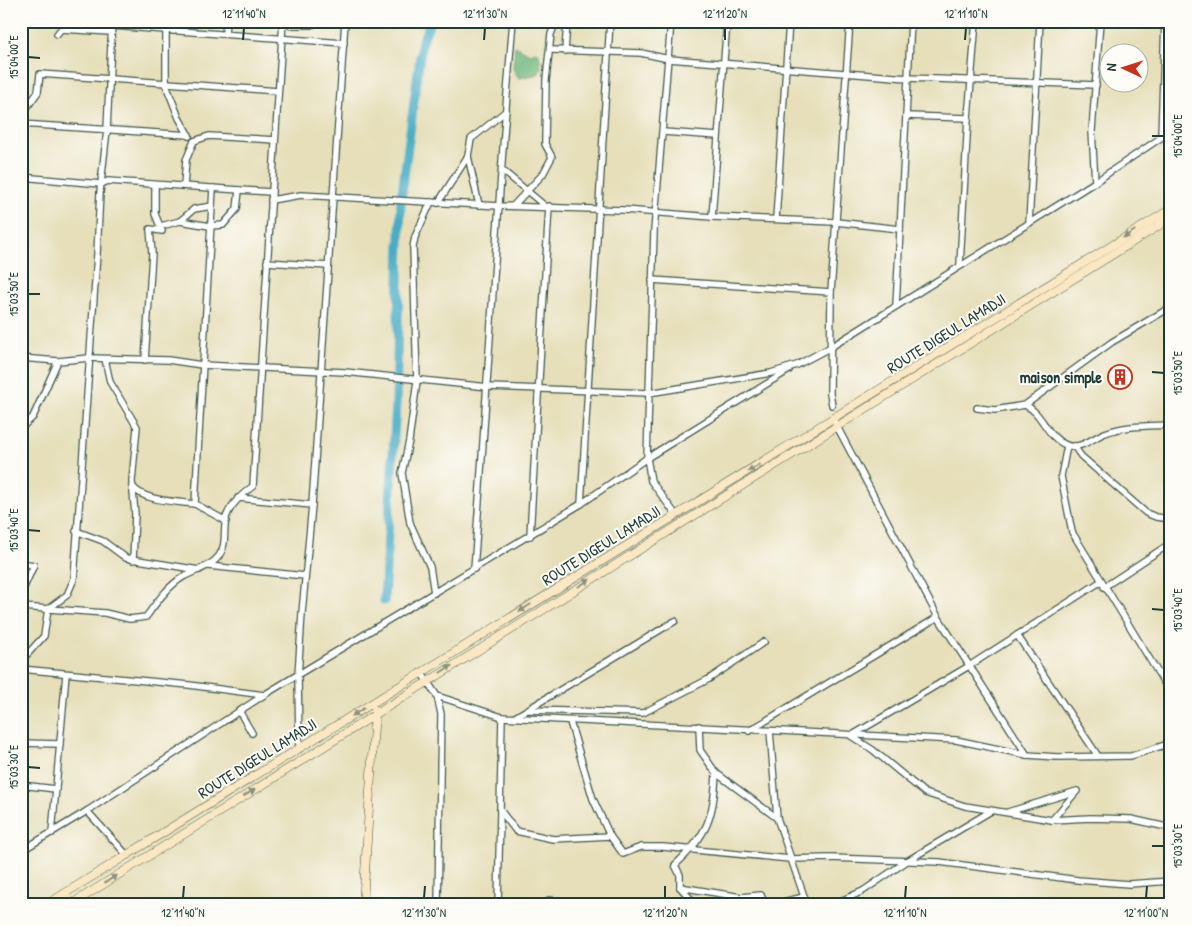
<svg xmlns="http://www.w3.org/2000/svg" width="1192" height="926" font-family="'Patrick Hand',sans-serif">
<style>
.forest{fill:#71b87e;stroke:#487a59}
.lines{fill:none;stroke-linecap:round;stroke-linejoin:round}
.river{stroke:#46acc5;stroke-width:9}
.minor-casing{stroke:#3d5548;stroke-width:8}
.secondary-casing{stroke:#3d5548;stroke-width:9}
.minor{stroke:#fff;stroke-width:5.5}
.secondary{stroke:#fae7c3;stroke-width:8}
.oneway{fill:#8c927c}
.ticks{fill:none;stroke:#1f3d34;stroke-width:2}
.labels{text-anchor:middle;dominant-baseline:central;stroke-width:4;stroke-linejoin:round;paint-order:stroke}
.street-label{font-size:16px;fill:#1f3d34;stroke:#fdfcf7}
.poi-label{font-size:16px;font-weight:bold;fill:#1f3d34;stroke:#fdfcf7;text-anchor:end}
.neatline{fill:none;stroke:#1f3d34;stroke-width:2}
.ticks-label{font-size:12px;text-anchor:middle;fill:#1f3d34}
</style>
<rect width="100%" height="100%" fill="#fdfcf7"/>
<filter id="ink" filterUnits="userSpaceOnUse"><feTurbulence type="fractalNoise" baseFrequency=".02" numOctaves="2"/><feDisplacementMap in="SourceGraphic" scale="10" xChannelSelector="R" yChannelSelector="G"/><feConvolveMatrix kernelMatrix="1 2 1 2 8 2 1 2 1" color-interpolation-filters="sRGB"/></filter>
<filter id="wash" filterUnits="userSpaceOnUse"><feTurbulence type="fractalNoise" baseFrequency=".0096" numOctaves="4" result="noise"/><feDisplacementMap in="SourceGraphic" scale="20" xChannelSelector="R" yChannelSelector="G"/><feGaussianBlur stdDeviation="1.12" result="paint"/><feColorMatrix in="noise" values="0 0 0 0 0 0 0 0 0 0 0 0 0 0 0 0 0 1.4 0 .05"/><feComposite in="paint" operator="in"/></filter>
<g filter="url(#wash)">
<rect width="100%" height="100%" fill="#e6dfba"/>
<path class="forest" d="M515,46L530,54L536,52L539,54L541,68L538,74L519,78L513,69Z"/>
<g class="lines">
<path class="river" d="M384,601L396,404L401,200L422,41L431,21"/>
</g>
</g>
<g filter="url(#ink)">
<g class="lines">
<defs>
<g id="minor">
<path d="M671,21L654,231L647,458L651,481L676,515"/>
<path d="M283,25H311L318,21"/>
<path d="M111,26L344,43"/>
<path d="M166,30V85L179,118L189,136"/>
<path d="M173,31V21"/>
<path d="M57,34L61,29L111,32"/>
<path d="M225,34L226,21"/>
<path d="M551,50L641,53L669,59L908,78L1096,85"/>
<path d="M21,116L38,92L40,74L278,91"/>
<path d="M906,116L968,118"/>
<path d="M21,124L189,135"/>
<path d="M663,132L718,136"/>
<path d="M1161,136L1165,21"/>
<path d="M468,156L479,205"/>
<path d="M502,170L545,206"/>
<path d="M21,177L101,184L108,181L271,192"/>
<path d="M1095,182L1092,131L1100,21"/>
<path d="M184,186L186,160L194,141L209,136L275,140"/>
<path d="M213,188L195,504L226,521"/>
<path d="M271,200L301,195L500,206L624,210L712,217L836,222L900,229"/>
<path d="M431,202L415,237L413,247L417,381L409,441L402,473L410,523L430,567L434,593"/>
<path d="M438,203L468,156L471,139L506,111"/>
<path d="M513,206L543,174L552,157L545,144L546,80L551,34L555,24L567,22L565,51"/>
<path d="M712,217L727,21"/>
<path d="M1164,218L1171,229"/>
<path d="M776,219L789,21"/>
<path d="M180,221L210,226L223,225L237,209L239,190"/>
<path d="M1029,223L1040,21"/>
<path d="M161,226L180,221L194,209L212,206"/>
<path d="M267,262L328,266"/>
<path d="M960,265L968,118L976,21"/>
<path d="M652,280L831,292"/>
<path d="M896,306L911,21"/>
<path d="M21,358L58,361L89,358L168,360L202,365L345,372L488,387L649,393L771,373L797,365L831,347L1095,182L1171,131"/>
<path d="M105,359L110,382L137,427L132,481L135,514L133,560"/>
<path d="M145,360L152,254L150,229L162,231L155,214V185"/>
<path d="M832,405L830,394L831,292L850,21"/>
<path d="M1025,405L1112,342L1171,307"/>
<path d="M977,408L995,410L1025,405C1043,413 1046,437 1066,445C1079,451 1094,437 1105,433C1125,425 1150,426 1171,425"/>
<path d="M833,419L938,617L1027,755"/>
<path d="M21,428L33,417L58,361"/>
<path d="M1067,446L1061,476L1072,532L1171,694"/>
<path d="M1074,446L1081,456L1146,513L1156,517L1171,519"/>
<path d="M132,486C144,502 176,501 195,504"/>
<path d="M238,498L312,505"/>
<path d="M581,504L610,21"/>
<path d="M76,531L103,541L126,558L199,570"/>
<path d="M530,536L549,206"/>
<path d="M21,563L34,565L21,594"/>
<path d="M208,566L305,576"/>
<path d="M474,569C488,386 497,204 513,21"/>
<path d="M1100,582L969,666L851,736L873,750L925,793L965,806L1052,820L1090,818L1131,819L1171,828"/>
<path d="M1104,587L1171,543"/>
<path d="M21,607L105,613L130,619L146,617C156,603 168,586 183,577C195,570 210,568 219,556C228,544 222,528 227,515C232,503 243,494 253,486L283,21"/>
<path d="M1017,635L1098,756"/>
<path d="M21,661L44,636L48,609L67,595L74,579L97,254L100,192L107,130L112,21"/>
<path d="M21,669L189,685L264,695"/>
<path d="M421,672L437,696L441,714L438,905"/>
<path d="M437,696L502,717L956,740L1027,755L1057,757L1131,756L1171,743"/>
<path d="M528,710L643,713L709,679L764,642"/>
<path d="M239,711L252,733"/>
<path d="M515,717L675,621"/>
<path d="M570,722L593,799L610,836"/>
<path d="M699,726L700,750L716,773L777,818"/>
<path d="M749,731L938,617"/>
<path d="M770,731L777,818L807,905"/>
<path d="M21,743L60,744"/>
<path d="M299,749L298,676L302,613L312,505L345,21"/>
<path d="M21,785L56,789"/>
<path d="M500,810L516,831L553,839L610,836L623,854L641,847H663L790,859L830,858L939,862L1078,880L1129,884L1171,881"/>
<path d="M87,811L126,854"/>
<path d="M1008,812L1077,791L1052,820"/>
<path d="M52,833L66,674"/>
<path d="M21,851L87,811L264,695L581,504L647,458L789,370"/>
<path d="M680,887L741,897L761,895L765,905"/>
<path d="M549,900L604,905"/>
<path d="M498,905L502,717"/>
<path d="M696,905L680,887V875L675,865C708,835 714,816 716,773"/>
<path d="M770,905L804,897"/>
<path d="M832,905L863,891L907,861L991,811"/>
</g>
<g id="secondary">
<path d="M46,905L1171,209"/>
<path d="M70,905L1171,218"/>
<path d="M363,905L375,710"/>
</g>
</defs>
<use href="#minor" class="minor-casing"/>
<use href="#secondary" class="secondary-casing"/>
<use href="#minor" class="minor"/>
<use href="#secondary" class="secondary"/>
</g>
<defs><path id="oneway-solid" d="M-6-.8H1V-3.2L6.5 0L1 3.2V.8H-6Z" transform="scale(1.25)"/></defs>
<g class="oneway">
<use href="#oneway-solid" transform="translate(1129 234) rotate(148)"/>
<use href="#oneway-solid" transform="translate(754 468) rotate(149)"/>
<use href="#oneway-solid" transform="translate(584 583) rotate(-32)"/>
<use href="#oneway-solid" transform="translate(525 608) rotate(148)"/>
<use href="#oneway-solid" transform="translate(446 669) rotate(-32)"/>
<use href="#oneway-solid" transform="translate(358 712) rotate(147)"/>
<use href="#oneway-solid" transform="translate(249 793) rotate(-32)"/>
<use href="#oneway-solid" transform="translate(111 879) rotate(-32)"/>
</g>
</g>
<path class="ticks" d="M243,40L244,28M484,40L485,28M725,40V28M965,40L966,28M28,57L40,58M1152,136H1164M28,294H40M1152,372L1164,373M28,530L40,531M1152,609L1164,610M28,767L40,768M1152,846H1164M183,898L184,886M424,898L425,886M665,898V886M905,898L906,886M1146,898L1147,886"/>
<defs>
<symbol id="building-ring" viewBox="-11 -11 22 22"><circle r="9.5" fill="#fdfcf7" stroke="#c8321e" stroke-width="1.5"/><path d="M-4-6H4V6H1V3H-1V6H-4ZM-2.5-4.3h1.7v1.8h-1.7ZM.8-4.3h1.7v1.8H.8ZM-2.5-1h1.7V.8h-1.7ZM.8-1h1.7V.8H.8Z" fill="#c8321e"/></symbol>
</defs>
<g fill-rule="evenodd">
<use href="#building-ring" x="1106" y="363" width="28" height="28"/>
</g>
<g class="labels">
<g class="street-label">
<text transform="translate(946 333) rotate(-32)">ROUTE DIGEUL LAMADJI</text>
<text transform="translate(601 545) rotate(-32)">ROUTE DIGEUL LAMADJI</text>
<text transform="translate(257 758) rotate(-32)">ROUTE DIGEUL LAMADJI</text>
</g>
<g class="poi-label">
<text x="1102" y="377">maison simple</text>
</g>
</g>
<rect width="1192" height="926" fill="none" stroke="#fdfcf7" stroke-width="55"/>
<g transform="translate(1124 68) rotate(274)"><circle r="24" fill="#fdfcf7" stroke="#a4b0a9"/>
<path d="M0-4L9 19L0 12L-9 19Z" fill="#c8321e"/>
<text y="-8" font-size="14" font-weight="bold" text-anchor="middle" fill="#1f3d34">N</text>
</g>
<rect x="28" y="28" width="1136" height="870" class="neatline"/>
<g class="ticks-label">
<text x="244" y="18">12°11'40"N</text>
<text x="485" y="18">12°11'30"N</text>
<text x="725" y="18">12°11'20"N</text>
<text x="966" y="18">12°11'10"N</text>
<text transform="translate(14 57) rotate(-90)" y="4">15°04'00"E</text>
<text transform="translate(1178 136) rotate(-90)" y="4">15°04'00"E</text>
<text transform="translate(14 294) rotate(-90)" y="4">15°03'50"E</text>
<text transform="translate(1178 373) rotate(-90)" y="4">15°03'50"E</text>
<text transform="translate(14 530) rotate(-90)" y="4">15°03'40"E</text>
<text transform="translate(1178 610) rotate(-90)" y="4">15°03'40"E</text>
<text transform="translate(14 767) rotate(-90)" y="4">15°03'30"E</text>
<text transform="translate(1178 846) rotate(-90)" y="4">15°03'30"E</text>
<text x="183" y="917">12°11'40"N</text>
<text x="424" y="917">12°11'30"N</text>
<text x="665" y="917">12°11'20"N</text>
<text x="905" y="917">12°11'10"N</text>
<text x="1146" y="917">12°11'00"N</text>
</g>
</svg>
